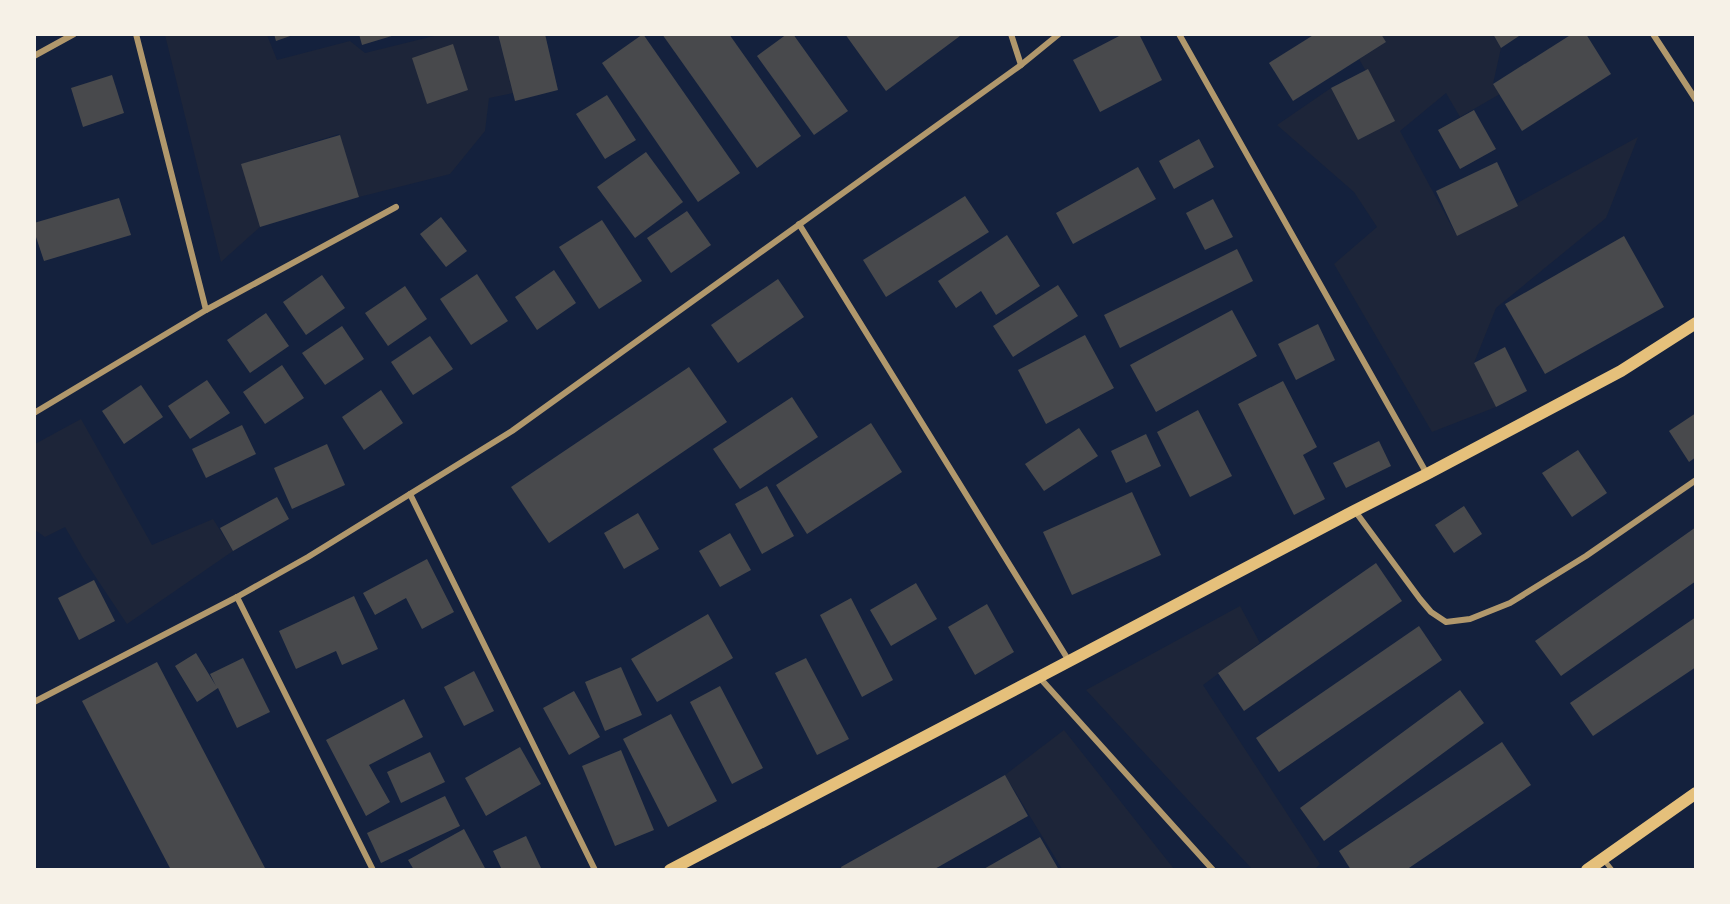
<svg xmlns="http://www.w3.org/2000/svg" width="1730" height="904" font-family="Signika,sans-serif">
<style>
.green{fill:#1d2539}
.building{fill:#48494c}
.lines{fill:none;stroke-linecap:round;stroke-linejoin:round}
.pedestrian{stroke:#b1986c;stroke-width:5}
.minor{stroke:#b1986c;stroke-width:6}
.secondary{stroke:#e5c07b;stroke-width:12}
</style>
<rect width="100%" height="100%" fill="#14213d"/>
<g class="green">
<path d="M165,35H267L277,60L350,41L365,53L438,35H498L513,93L489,98L485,131L450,174L359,197L339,134L242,164L260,227L221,262Z"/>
<path d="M1381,35H1493L1501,48L1493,84L1500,94L1460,117L1446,93L1400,131L1457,236L1638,137L1606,218L1496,308L1474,363L1496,407L1432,432L1334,264L1377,227L1354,192L1277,125L1331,88L1358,140L1394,121L1359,59L1386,42Z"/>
<path d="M81,419L152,545L213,519L233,551L127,624L83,558L65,527L45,537L35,530V444Z"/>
<path d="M1240,606L1260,643L1203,685L1320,864L1315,869H1252L1086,690Z"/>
<path d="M1064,730L1174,869H1062L1005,775Z"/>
</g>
<g class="building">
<path d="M274,34H293V35L276,41Z"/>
<path d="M359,34H395V35L362,45Z"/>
<path d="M498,34H545L558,90L515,101Z"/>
<path d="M643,34L740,173L698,202L602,63Z"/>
<path d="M662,34H729L801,136L757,168Z"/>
<path d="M787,34H793L848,111L814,135L757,56Z"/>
<path d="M845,34H959L960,36L886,91Z"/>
<path d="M1123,34H1139L1162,80L1100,112L1073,60Z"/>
<path d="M1315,34H1381L1386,42L1293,101L1269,63Z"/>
<path d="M1493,34H1522L1501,48Z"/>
<path d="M1572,34H1586L1611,74L1522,131L1493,84Z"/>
<path d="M453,44L468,90L427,104L412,58Z"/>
<path d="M1368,69L1395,121L1358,140L1331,88Z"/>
<path d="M112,75L124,113L83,127L71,88Z"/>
<path d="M607,95L636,140L605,159L576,114Z"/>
<path d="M1474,110L1496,149L1460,169L1438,130Z"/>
<path d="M340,135L359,197L260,227L241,164Z"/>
<path d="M1199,139L1214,167L1174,189L1159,161Z"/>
<path d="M646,152L683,202L635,238L597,187Z"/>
<path d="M1497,162L1518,206L1457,236L1436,191Z"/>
<path d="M1138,167L1156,199L1073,244L1056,213Z"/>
<path d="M965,196L989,232L886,297L863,260Z"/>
<path d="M119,198L131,235L44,261L34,231V223Z"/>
<path d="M1213,199L1233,237L1205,250L1186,213Z"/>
<path d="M687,211L711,245L671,273L647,238Z"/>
<path d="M441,217L467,251L446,267L420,234Z"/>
<path d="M602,220L642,281L599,309L559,247Z"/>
<path d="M1007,235L1040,286L996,315L981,291L956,308L938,281Z"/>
<path d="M1624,236L1664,307L1545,374L1505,304Z"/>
<path d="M1237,249L1253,281L1120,348L1104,315Z"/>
<path d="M554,270L576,303L537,330L515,297Z"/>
<path d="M477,274L508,321L471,345L440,299Z"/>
<path d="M322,275L345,308L306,335L283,302Z"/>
<path d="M778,279L804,317L738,363L711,325Z"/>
<path d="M1058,285L1078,316L1013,357L993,326Z"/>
<path d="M405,286L427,319L388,346L365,313Z"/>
<path d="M1232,310L1257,356L1156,412L1130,365Z"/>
<path d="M266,313L289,346L250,373L227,340Z"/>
<path d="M1318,324L1335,360L1296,380L1278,344Z"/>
<path d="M342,326L364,359L325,385L302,353Z"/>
<path d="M1085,335L1114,388L1046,424L1018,370Z"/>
<path d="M430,336L453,369L413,395L391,362Z"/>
<path d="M1505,347L1527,391L1496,407L1474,363Z"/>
<path d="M282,365L304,398L265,424L243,392Z"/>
<path d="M689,367L727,422L549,543L511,487Z"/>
<path d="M207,380L230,413L190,439L168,406Z"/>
<path d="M1283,381L1317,447L1303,455L1325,499L1294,515L1238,404Z"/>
<path d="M141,385L163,417L124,444L102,411Z"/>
<path d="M381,390L403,423L364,450L342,417Z"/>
<path d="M792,397L818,437L740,489L713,449Z"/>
<path d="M1198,410L1232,476L1190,497L1157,432Z"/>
<path d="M1696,413V457L1689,462L1669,431Z"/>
<path d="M871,423L902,472L807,534L776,485Z"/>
<path d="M242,425L256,454L206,478L192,449Z"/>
<path d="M1079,428L1098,456L1044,491L1025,464Z"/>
<path d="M1146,434L1161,466L1126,483L1111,451Z"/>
<path d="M1379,441L1391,466L1346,488L1333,463Z"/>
<path d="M327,444L345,485L292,509L274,468Z"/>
<path d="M1578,450L1607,493L1572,517L1542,473Z"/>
<path d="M767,486L794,536L762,554L735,504Z"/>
<path d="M1132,492L1161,555L1072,595L1043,532Z"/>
<path d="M277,497L289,519L233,551L220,528Z"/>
<path d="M1464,506L1482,534L1454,553L1435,525Z"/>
<path d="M638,513L659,549L624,569L604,533Z"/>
<path d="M1696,527V581L1561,676L1535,641Z"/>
<path d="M730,533L751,570L720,587L699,551Z"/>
<path d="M427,559L454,612L422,629L406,598L375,615L363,593Z"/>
<path d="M1376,563L1402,601L1244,711L1218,673Z"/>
<path d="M94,580L115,621L79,640L58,598Z"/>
<path d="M916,583L937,619L891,646L870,610Z"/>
<path d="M354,596L378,649L342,665L336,651L296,669L279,631Z"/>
<path d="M851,598L893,680L862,697L820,615Z"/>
<path d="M987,604L1014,652L975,675L948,627Z"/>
<path d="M708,614L733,658L657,702L631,659Z"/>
<path d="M1696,617V667L1593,736L1570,703Z"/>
<path d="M1419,626L1442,660L1279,772L1256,738Z"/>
<path d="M196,653L216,686L210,674L243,658L270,712L237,728L218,688L197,702L175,666Z"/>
<path d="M806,658L849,739L817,755L775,673Z"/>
<path d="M157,662L266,870H171L82,701Z"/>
<path d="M621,667L642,715L605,731L585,682Z"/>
<path d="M474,671L494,711L464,726L444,687Z"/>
<path d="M720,686L763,768L732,784L690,702Z"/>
<path d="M1460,690L1484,723L1324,841L1300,808Z"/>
<path d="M574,691L600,737L569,755L543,708Z"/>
<path d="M404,699L423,737L369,765L390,802L366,816L326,740Z"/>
<path d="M671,714L717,801L668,827L623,739Z"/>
<path d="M1502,742L1531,785L1406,870H1351L1339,851Z"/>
<path d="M520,747L541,784L486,816L465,778Z"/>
<path d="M621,750L654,830L615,846L582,766Z"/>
<path d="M430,752L445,782L401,803L387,772Z"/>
<path d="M1005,775L1028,816L933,870H842L841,867Z"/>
<path d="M445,796L460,826L381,863L367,833Z"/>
<path d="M464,829L486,870H414L408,860Z"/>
<path d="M526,836L542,870H502L493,851Z"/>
<path d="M1040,837L1059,870H982Z"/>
</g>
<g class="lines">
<path class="pedestrian" d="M1604,860L1612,870"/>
<g class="minor">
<path d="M136,34L206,310"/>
<path d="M1011,34L1021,65"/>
<path d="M1179,34L1427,474"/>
<path d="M1653,34L1696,100"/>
<path d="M34,56L74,34"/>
<path d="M799,224L1069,661"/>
<path d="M34,413L206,310L396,207"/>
<path d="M410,494L595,870"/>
<path d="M1355,511L1420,599L1431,612L1446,622L1470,619L1510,603L1586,556L1696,480"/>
<path d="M237,597L373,870"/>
<path d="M1039,677L1213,870"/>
<path d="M34,702L237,597L308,557L512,431L1021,65L1059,34"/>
</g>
<g class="secondary">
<path d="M670,870L1039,677L1354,511L1427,474L1621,371L1696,323"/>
<path d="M1587,870L1696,793"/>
</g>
</g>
<rect width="1730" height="904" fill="none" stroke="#f6f1e7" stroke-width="72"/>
</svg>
